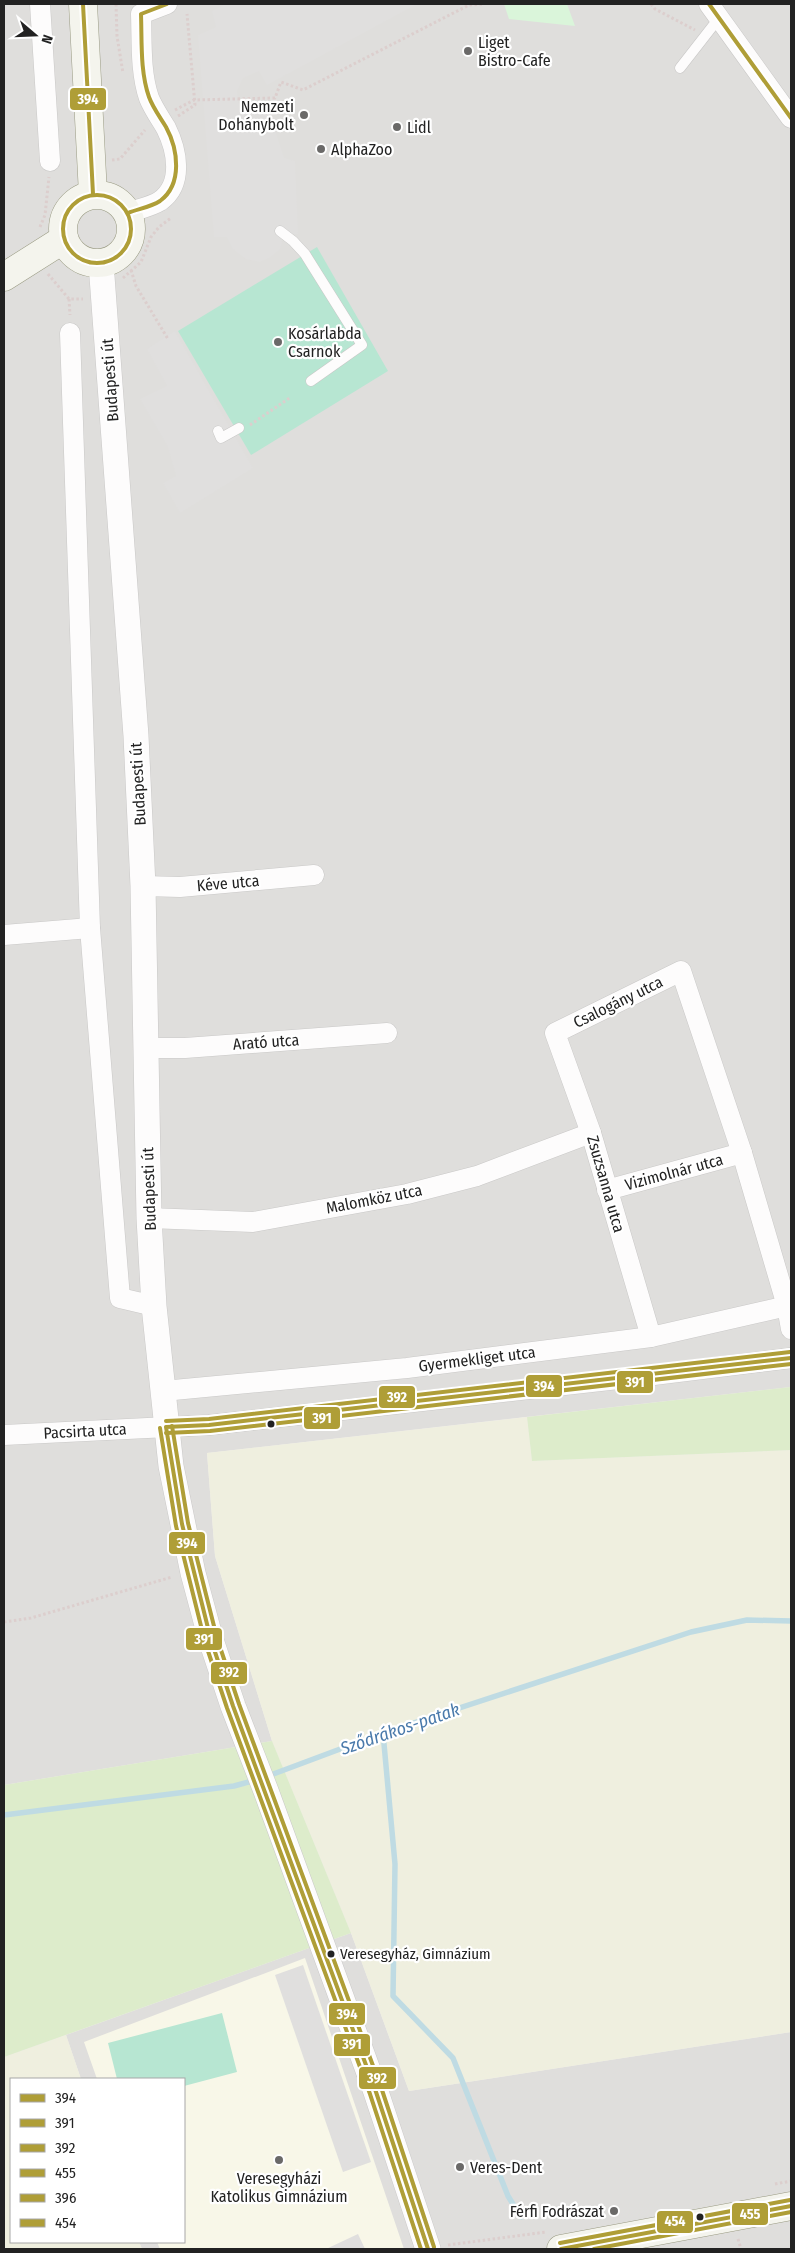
<svg xmlns="http://www.w3.org/2000/svg" width="795" height="2253" font-family="'Fira Sans Condensed',sans-serif">
<style>
.residential{fill:#dfdedc}
.education{fill:#f8f7e8}
.farmland{fill:#efefdf}
.grass{fill:#ddeccb}
.park{fill:#daf5da}
.pitch{fill:#b7e6d2}
.parking{fill:#e0dfde}
.lines{fill:none;stroke-linecap:round;stroke-linejoin:round}
.stream{stroke:#bfdbe3;stroke-width:5.5}
.service-casing{stroke:#c9c8c7;stroke-width:11}
.minor-casing{stroke:#c9c8c7;stroke-width:21}
.tertiary-casing{stroke:#c9c8c7;stroke-width:26}
.secondary-casing{stroke:#999a82;stroke-width:29}
.path{stroke:#dccecd;stroke-width:3;stroke-dasharray:2.5 2.5;stroke-linecap:butt}
.service{stroke:#fdfcfc;stroke-width:10}
.minor{stroke:#fdfcfc;stroke-width:20}
.tertiary{stroke:#fdfcfc;stroke-width:25}
.secondary{stroke:#f4f4ed;stroke-width:28}
.bus-1-casing{stroke:#fff;stroke-width:8}
.bus-2-casing{stroke:#fff;stroke-width:8}
.bus-3-casing{stroke:#fff;stroke-width:8}
.bus-4-casing{stroke:#fff;stroke-width:8}
.bus-5-casing{stroke:#fff;stroke-width:8}
.bus-6-casing{stroke:#fff;stroke-width:8}
.bus-1{stroke:#af9e37;stroke-width:4}
.bus-2{stroke:#af9e37;stroke-width:4}
.bus-3{stroke:#af9e37;stroke-width:4}
.bus-4{stroke:#af9e37;stroke-width:4}
.bus-5{stroke:#af9e37;stroke-width:4}
.bus-6{stroke:#af9e37;stroke-width:4}
.poi-dot{fill:#6a6968;stroke:#fff;stroke-width:2}
.bus-dot{fill:#222;stroke:#fff;stroke-width:2}
.labels{text-anchor:middle;dominant-baseline:central;stroke-width:4.5;stroke-linejoin:round;paint-order:stroke}
.bus-label{font-size:15px;fill:#222;stroke:#fff;text-anchor:start}
.poi-label{font-size:16px;fill:#222;stroke:#fff;text-anchor:start}
.street-label{font-size:16px;fill:#222;stroke:#fff}
.water-label{font-size:18px;font-style:italic;fill:#4a7aab;stroke:#fff}
.line-badge{stroke:#fff;stroke-width:2}
.badge-label{font-size:14px;text-anchor:middle;font-weight:bold;fill:#fff}
</style>
<rect width="100%" height="100%" fill="#f0eeeb"/>
<g class="residential">
<path d="M4,4H791V1387L207,1453L215,1556L272,1741L4,1785Z"/>
<path d="M351,1933L409,2091L791,2032V2249H142L139,2242H184V2079H81L66,2035Z"/>
</g>
<path class="education" d="M305,1958L404,2249H160L157,2242H184V2079H97L84,2042Z"/>
<g class="farmland">
<path d="M527,1417L532,1461L791,1450V2032L409,2091L351,1933L272,1741L215,1556L207,1453Z"/>
<path d="M66,2035L81,2079H11V2242H139L142,2249H4V2057Z"/>
</g>
<g class="grass">
<path d="M791,1387V1450L532,1461L527,1417Z"/>
<path d="M272,1741L351,1933L4,2057V1785Z"/>
</g>
<path class="park" d="M504,4H567L575,26L509,19Z"/>
<g class="pitch">
<path d="M317,247L388,371L251,455L178,331Z"/>
<path d="M222,2013L237,2072L184,2086V2079H117L108,2043Z"/>
</g>
<g class="parking">
<path d="M226,4H417L267,85L259,71L243,78L237,91L238,103L270,115L284,158L295,161L298,234H284L280,249L269,258L260,262L246,259L233,249L227,237H214L198,35L216,27L212,11Z"/>
<path d="M175,331L253,468L180,513L163,483L176,476L168,447L140,399L167,386L147,349Z"/>
<path d="M303,1965L371,2162L343,2172L275,1975Z"/>
<path d="M358,2234L365,2249H326Z"/>
</g>
<g class="lines">
<g class="stream">
<path d="M383,1733L395,1864L393,1996L453,2058L508,2196L521,2217"/>
<path d="M268,1776L383,1733L691,1632L747,1620L791,1621"/>
<path d="M4,1815L234,1786L256,1780"/>
</g>
<defs>
<g id="service">
<path d="M680,68L719,18"/>
<path d="M280,231L293,241L305,254L362,345L311,381"/>
<path d="M218,431L221,438L239,428"/>
</g>
<g id="minor">
<path d="M40,4L50,161"/>
<path d="M709,4L791,118"/>
<path d="M128,213C138,209 150,207 160,201C184,184 177,150 166,128C160,118 153,108 149,98C140,72 142,41 141,14L167,4"/>
<path d="M70,333L90,928L120,1298L154,1306"/>
<path d="M143,886L180,887L314,875"/>
<path d="M4,935L90,928"/>
<path d="M145,1048H185L387,1033"/>
<path d="M607,1190L742,1153"/>
<path d="M149,1218L253,1222L407,1194L477,1176L591,1133"/>
<path d="M651,1337L591,1133L555,1033L681,971L742,1153L787,1306L791,1329"/>
<path d="M163,1391L407,1368L651,1337L787,1306"/>
<path d="M4,1435L209,1425L654,1375L791,1358"/>
</g>
<path id="tertiary" d="M101,263L136,736L143,886L149,1218L154,1306L171,1466L193,1573L211,1640L233,1706L266,1791L376,2092L428,2249"/>
<g id="secondary">
<path d="M83,4L93,194"/>
<circle cx="97" cy="229" r="34"/>
<path d="M4,277L64,239"/>
<path d="M561,2249L791,2206"/>
</g>
</defs>
<use href="#service" class="service-casing"/>
<use href="#minor" class="minor-casing"/>
<use href="#tertiary" class="tertiary-casing"/>
<use href="#secondary" class="secondary-casing"/>
<g class="path">
<path d="M116,4L117,36L123,73"/>
<path d="M651,4L655,9L695,30"/>
<path d="M175,110L194,100L275,98L281,82L303,90L469,5L484,4"/>
<path d="M178,116L195,105L187,14"/>
<path d="M112,160L120,159L145,130"/>
<path d="M40,227L45,215L49,177"/>
<path d="M131,270L136,286L168,339"/>
<path d="M48,274L69,299H83"/>
<path d="M123,278L141,262L151,237L159,227L171,218"/>
<path d="M69,299L70,315"/>
<path d="M250,425L291,397"/>
<path d="M4,1622L31,1618L172,1577"/>
<path d="M775,2184L791,2181"/>
<path d="M738,2239L741,2249"/>
<path d="M448,2245L546,2232"/>
</g>
<use href="#service" class="service"/>
<use href="#minor" class="minor"/>
<use href="#tertiary" class="tertiary"/>
<use href="#secondary" class="secondary"/>
<defs>
<g id="bus-1">
<path d="M83,4L93,194"/>
<path d="M709,4L791,118"/>
<circle cx="97" cy="229" r="34"/>
<path d="M128,213C138,209 151,207 160,201C183,184 178,149 166,127C160,117 153,108 149,97C140,71 142,42 141,14L167,4"/>
<path d="M428,2249L376,2092L233,1706L211,1640L182,1524L166,1427L209,1425L791,1358"/>
</g>
<g id="bus-2">
<path d="M160,1428L176,1526L205,1642L227,1708L370,2094L421,2249"/>
<path d="M166,1433L210,1431L791,1364"/>
</g>
<g id="bus-3">
<path d="M166,1421L209,1419L790,1352"/>
<path d="M172,1426L188,1523L217,1638L239,1704L382,2090L434,2247"/>
</g>
<path id="bus-4" d="M561,2249L791,2206"/>
<path id="bus-5" d="M594,2249L791,2212"/>
<path id="bus-6" d="M560,2243L790,2200"/>
</defs>
<use href="#bus-1" class="bus-1-casing"/>
<use href="#bus-2" class="bus-2-casing"/>
<use href="#bus-3" class="bus-3-casing"/>
<use href="#bus-4" class="bus-4-casing"/>
<use href="#bus-5" class="bus-5-casing"/>
<use href="#bus-6" class="bus-6-casing"/>
<use href="#bus-1" class="bus-1"/>
<use href="#bus-2" class="bus-2"/>
<use href="#bus-3" class="bus-3"/>
<use href="#bus-4" class="bus-4"/>
<use href="#bus-5" class="bus-5"/>
<use href="#bus-6" class="bus-6"/>
</g>
<g class="poi-dot">
<circle cx="468" cy="51" r="5"/>
<circle cx="304" cy="115" r="5"/>
<circle cx="397" cy="127" r="5"/>
<circle cx="321" cy="149" r="5"/>
<circle cx="278" cy="342" r="5"/>
<circle cx="279" cy="2160" r="5"/>
<circle cx="460" cy="2167" r="5"/>
<circle cx="614" cy="2211" r="5"/>
</g>
<g class="bus-dot">
<circle cx="271" cy="1424" r="4.5"/>
<circle cx="331" cy="1954" r="4.5"/>
<circle cx="700" cy="2217" r="4.5"/>
</g>
<g class="labels">
<g class="bus-label">
<text x="340" y="1954">Veresegyház, Gimnázium</text>
</g>
<g class="poi-label">
<text x="478" y="42">Liget<tspan x="478" dy="18">Bistro-Cafe</tspan></text>
<text x="294" y="106" text-anchor="end">Nemzeti<tspan x="294" dy="18">Dohánybolt</tspan></text>
<text x="407" y="127">Lidl</text>
<text x="331" y="149">AlphaZoo</text>
<text x="288" y="333">Kosárlabda<tspan x="288" dy="18">Csarnok</tspan></text>
<text x="470" y="2167">Veres-Dent</text>
<text x="279" y="2178" text-anchor="middle">Veresegyházi<tspan x="279" dy="18">Katolikus Gimnázium</tspan></text>
<text x="604" y="2211" text-anchor="end">Férfi Fodrászat</text>
</g>
<g class="street-label">
<text transform="translate(110 380) rotate(-94)">Budapesti út</text>
<text transform="translate(138 784) rotate(-93)">Budapesti út</text>
<text transform="translate(228 883) rotate(-5)">Kéve utca</text>
<text transform="translate(618 1002) rotate(-26)">Csalogány utca</text>
<text transform="translate(266 1042) rotate(-4)">Arató utca</text>
<text transform="translate(674 1172) rotate(-15)">Vizimolnár utca</text>
<text transform="translate(606 1184) rotate(74)">Zsuzsanna utca</text>
<text transform="translate(149 1189) rotate(-92)">Budapesti út</text>
<text transform="translate(374 1199) rotate(-11)">Malomköz utca</text>
<text transform="translate(477 1359) rotate(-7)">Gyermekliget utca</text>
<text transform="translate(85 1431) rotate(-3)">Pacsirta utca</text>
</g>
<g class="water-label">
<text transform="translate(400 1729) rotate(-19)">Sződrákos-patak</text>
</g>
</g>
<g class="line-badge">
<rect x="69" y="87" width="38" height="24" rx="5" fill="#af9e37"/>
<rect x="616" y="1370" width="38" height="24" rx="5" fill="#af9e37"/>
<rect x="525" y="1374" width="38" height="24" rx="5" fill="#af9e37"/>
<rect x="378" y="1385" width="38" height="24" rx="5" fill="#af9e37"/>
<rect x="303" y="1406" width="38" height="24" rx="5" fill="#af9e37"/>
<rect x="168" y="1531" width="38" height="24" rx="5" fill="#af9e37"/>
<rect x="185" y="1627" width="38" height="24" rx="5" fill="#af9e37"/>
<rect x="210" y="1661" width="38" height="24" rx="5" fill="#af9e37"/>
<rect x="328" y="2002" width="38" height="24" rx="5" fill="#af9e37"/>
<rect x="333" y="2033" width="38" height="24" rx="5" fill="#af9e37"/>
<rect x="358" y="2066" width="39" height="24" rx="5" fill="#af9e37"/>
<rect x="731" y="2202" width="38" height="24" rx="5" fill="#af9e37"/>
<rect x="656" y="2210" width="38" height="24" rx="5" fill="#af9e37"/>
</g>
<g class="badge-label">
<text x="88" y="104">394</text>
<text x="635" y="1387">391</text>
<text x="544" y="1391">394</text>
<text x="397" y="1402">392</text>
<text x="322" y="1423">391</text>
<text x="187" y="1548">394</text>
<text x="204" y="1644">391</text>
<text x="229" y="1677">392</text>
<text x="347" y="2019">394</text>
<text x="352" y="2049">391</text>
<text x="377" y="2083">392</text>
<text x="750" y="2219">455</text>
<text x="675" y="2226">454</text>
</g>
<rect width="795" height="2253" fill="none" stroke="#222222" stroke-width="10"/>
<rect x="10" y="2078" width="175" height="165" fill="#ffffff" stroke="#a7a7a7"/>
<rect x="20" y="2094" width="25" height="8" fill="#af9e37" stroke="#a7a7a7"/>
<text x="55" y="2103" font-size="15" fill="#222222">394</text>
<rect x="20" y="2119" width="25" height="8" fill="#af9e37" stroke="#a7a7a7"/>
<text x="55" y="2128" font-size="15" fill="#222222">391</text>
<rect x="20" y="2144" width="25" height="8" fill="#af9e37" stroke="#a7a7a7"/>
<text x="55" y="2153" font-size="15" fill="#222222">392</text>
<rect x="20" y="2169" width="25" height="8" fill="#af9e37" stroke="#a7a7a7"/>
<text x="55" y="2178" font-size="15" fill="#222222">455</text>
<rect x="20" y="2194" width="25" height="8" fill="#af9e37" stroke="#a7a7a7"/>
<text x="55" y="2203" font-size="15" fill="#222222">396</text>
<rect x="20" y="2219" width="25" height="8" fill="#af9e37" stroke="#a7a7a7"/>
<text x="55" y="2228" font-size="15" fill="#222222">454</text>
<g transform="translate(35 35) rotate(109)" stroke="#ffffff" stroke-width="4" paint-order="stroke">
<path d="M0-4L9 19L0 12L-9 19Z" fill="#222222"/>
<text y="-8" font-size="14" font-weight="bold" text-anchor="middle" fill="#222222">N</text>
</g>
</svg>
